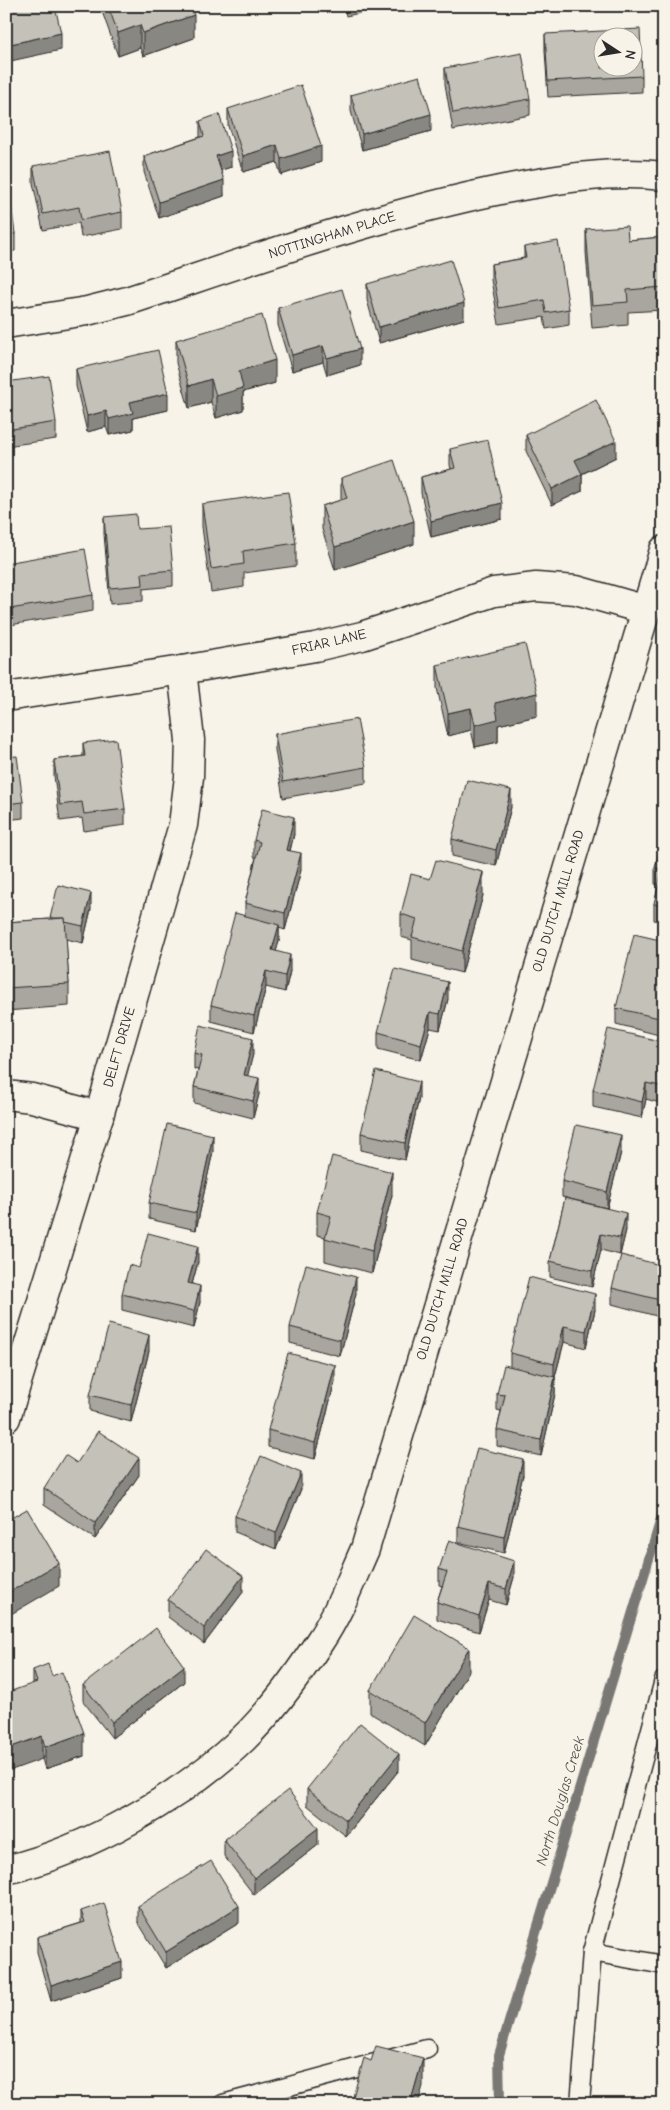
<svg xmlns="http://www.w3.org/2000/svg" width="670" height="2110" font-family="'Comic Neue',sans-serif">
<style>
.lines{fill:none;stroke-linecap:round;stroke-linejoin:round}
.stream{stroke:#7a7874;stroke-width:10}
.service-casing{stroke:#2b2b2b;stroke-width:21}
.minor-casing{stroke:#2b2b2b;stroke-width:31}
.service{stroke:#f7f3e8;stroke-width:18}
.minor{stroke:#f7f3e8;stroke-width:28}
.wall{fill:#a9a69f;stroke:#2b2b2b}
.shaded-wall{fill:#898782;stroke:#2b2b2b}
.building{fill:#c4c1b9;stroke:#2b2b2b;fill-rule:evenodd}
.labels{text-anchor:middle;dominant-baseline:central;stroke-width:4;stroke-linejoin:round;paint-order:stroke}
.street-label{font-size:14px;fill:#2b2b2b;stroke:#f7f3e8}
.water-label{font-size:15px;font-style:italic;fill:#53524f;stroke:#f7f3e8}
</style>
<rect width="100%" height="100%" fill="#f7f3e8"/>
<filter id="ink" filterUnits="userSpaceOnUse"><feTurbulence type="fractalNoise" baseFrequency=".02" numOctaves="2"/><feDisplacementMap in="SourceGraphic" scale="10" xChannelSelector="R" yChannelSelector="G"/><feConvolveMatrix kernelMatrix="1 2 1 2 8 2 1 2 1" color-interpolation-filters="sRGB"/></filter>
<g filter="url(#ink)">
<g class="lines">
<path class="stream" d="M500,2104L499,2055L664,1509"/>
<defs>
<g id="service">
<path d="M664,1680L592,1952L664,1965"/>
<path d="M223,2104L427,2049"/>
<path d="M580,2104L592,1952"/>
</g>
<g id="minor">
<path d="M6,324L87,311L127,301C252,260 376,215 505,189C558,179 610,170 664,176"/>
<path d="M6,697L182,670L315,647L362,636L494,592L536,587L576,590L646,610"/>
<path d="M6,1095L32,1098L99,1116"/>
<path d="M6,1418L99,1116L183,825L189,777L190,740L182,670"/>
<path d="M6,1870C88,1850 182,1797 243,1739C272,1711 298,1675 320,1641C339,1613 351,1580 365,1549L664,550"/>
</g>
</defs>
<use href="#service" class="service-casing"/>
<use href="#minor" class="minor-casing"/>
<use href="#service" class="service"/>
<use href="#minor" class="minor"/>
</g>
<g class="wall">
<path d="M100,6H190L194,38L143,56L140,48L118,56Z"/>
<path d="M344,6H393L346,16Z"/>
<path d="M545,34L642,76V92L548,97L545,51Z"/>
<path d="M664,38V101L660,100V84Z"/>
<path d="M445,68L530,99V115L453,130L445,84Z"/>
<path d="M351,95L431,131L362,150L351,111Z"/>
<path d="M228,109L321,162L281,175L277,162L243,172L228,126Z"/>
<path d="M200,121L231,167L221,170L224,196L159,218L144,172V156L200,137Z"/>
<path d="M33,166L122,212V229L81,237L79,223L43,230L33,183Z"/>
<path d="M6,187L15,234V251L6,252Z"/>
<path d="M586,229L628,240L664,237V310L628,312V325L592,328L586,252Z"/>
<path d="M524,247L569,309V325L546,329L544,317L499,324L491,280V264L524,258Z"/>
<path d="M367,284L464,319L379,343L367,300Z"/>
<path d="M278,308L360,365L327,375L323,362L292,371L278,325Z"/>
<path d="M176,340L275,383L243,392V410L216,418L211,402L189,408L176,363Z"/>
<path d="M76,369L168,410L133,418V430L109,435L106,427L87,432L76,386Z"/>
<path d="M6,382L56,422V439L6,446Z"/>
<path d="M526,435L616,457L582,474V491L552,505L526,451Z"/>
<path d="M450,449L502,519L431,537L421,493V477L451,469L450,465Z"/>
<path d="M341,478L414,544L335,570L322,529V506L341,500Z"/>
<path d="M202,504L296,543V566L244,573V587L211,592L202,527Z"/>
<path d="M104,517L137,529L173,570V586L143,589V601L110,604L104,534Z"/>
<path d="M6,563L93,595V611L10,625L6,603Z"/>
<path d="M437,665L537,716L498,725V742L475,747L471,730L448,736L437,688Z"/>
<path d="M275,734L366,767V783L283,798L275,750Z"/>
<path d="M83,743L125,809V825L84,831L82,818L60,821L54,776V760L83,756Z"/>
<path d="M6,757L23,802V818L6,820Z"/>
<path d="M511,807L496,866L452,856V839Z"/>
<path d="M294,834L290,851L301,870L285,930L279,928V941L276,951L290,971L285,992L266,987L254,1032L211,1021V1005L245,916V903L256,857H254V840Z"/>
<path d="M664,840V922L654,920V904L659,885L655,884V868Z"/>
<path d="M483,895L462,973L412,960V940L401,937V914Z"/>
<path d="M91,909L83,943L66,939L69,984V1006L6,1011V922L50,919Z"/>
<path d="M664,941V1016L659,1035L616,1024V1008Z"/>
<path d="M448,999L440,1030L430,1028L421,1060L378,1049V1032Z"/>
<path d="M664,1042L660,1103L646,1099L642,1118L593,1107V1090Z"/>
<path d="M194,1053L253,1054L247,1075L259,1094L253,1118L194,1103V1087L198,1070L194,1069Z"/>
<path d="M419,1098L405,1160L361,1150V1133Z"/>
<path d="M213,1151L196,1230L149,1219V1203Z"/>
<path d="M621,1152L607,1208L562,1197V1181Z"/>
<path d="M392,1195L372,1273L325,1261V1237L317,1235V1212Z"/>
<path d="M565,1198L626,1230L620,1255L601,1250L592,1287L550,1277V1261Z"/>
<path d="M198,1262L192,1284L200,1302L194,1328L122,1310V1294L139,1268Z"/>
<path d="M664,1266V1301L660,1317L612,1304V1288Z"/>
<path d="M356,1293L340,1356L290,1343V1327Z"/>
<path d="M595,1310L586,1348L564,1342L555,1377V1394L541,1456L497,1446V1430L501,1411L497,1410V1394L510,1367V1353Z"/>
<path d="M149,1351L131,1422L90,1411V1395Z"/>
<path d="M335,1381L315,1459L268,1447V1430Z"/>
<path d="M139,1475L95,1539L44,1505V1488Z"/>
<path d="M523,1475L504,1553L458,1542V1526Z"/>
<path d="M301,1489L276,1549L235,1532V1516Z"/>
<path d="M439,1569L514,1577L506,1605L489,1600L479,1632L437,1619V1602L442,1586L439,1585Z"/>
<path d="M243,1592L204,1644L168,1617V1600Z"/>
<path d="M33,1670L52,1676L84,1756L45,1769L42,1759L33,1683Z"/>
<path d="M469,1671L425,1746L370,1713V1690Z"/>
<path d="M184,1682L112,1738L83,1701V1685Z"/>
<path d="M399,1770L346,1836L307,1805V1789Z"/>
<path d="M224,1840L318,1845L254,1895L224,1856Z"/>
<path d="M138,1906L239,1923L166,1968L138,1922Z"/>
<path d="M81,1911L122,1978L51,2001L37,1953V1937L81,1923Z"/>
<path d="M6,1986L8,1994V2017H6Z"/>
</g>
<g class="shaded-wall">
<path d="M194,15V38L143,56V33Z"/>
<path d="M140,25V48L118,56V33Z"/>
<path d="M61,33V50L6,62V45Z"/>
<path d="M431,114V131L362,150V134Z"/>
<path d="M277,145V162L243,172V156Z"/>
<path d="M321,146V162L281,175V159Z"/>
<path d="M231,151V167L216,172V156Z"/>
<path d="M224,180V196L159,218V202Z"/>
<path d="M464,303V319L379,343V327Z"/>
<path d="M323,346V362L292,371V355Z"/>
<path d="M360,349V365L327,375V358Z"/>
<path d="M275,360V383L243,392V410L216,418V396L239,371Z"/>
<path d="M211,379V402L189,408V386Z"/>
<path d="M168,393V410L133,418V430L109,435V419L130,402Z"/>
<path d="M106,411V427L87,432V416Z"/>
<path d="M616,441V457L575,477V460Z"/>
<path d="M582,474V491L552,505V489Z"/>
<path d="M502,503V519L431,537V521Z"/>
<path d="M414,521V544L335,570V547Z"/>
<path d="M537,693V716L498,725V742L475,747V725L495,703Z"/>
<path d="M471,708V730L448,736V713Z"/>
<path d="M511,790V807L496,866V850Z"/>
<path d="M294,817V834L286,866V850Z"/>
<path d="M301,853V870L285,930V913Z"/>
<path d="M483,872V895L462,973V951Z"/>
<path d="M91,893V909L83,943V926Z"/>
<path d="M279,925V941L272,967V950Z"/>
<path d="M290,955V971L285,992V976Z"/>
<path d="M266,971V987L254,1032V1016Z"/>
<path d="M448,982V999L440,1030V1014Z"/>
<path d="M664,1000V1016L659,1035V1018Z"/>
<path d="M430,1012V1028L421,1060V1044Z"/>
<path d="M253,1038V1054L244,1091V1075Z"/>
<path d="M664,1069V1085L660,1103V1086Z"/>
<path d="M259,1078V1094L253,1118V1101Z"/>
<path d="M419,1082V1098L405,1160V1143Z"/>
<path d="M646,1083V1099L642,1118V1102Z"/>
<path d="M213,1135V1151L196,1230V1213Z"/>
<path d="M621,1135V1152L607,1208V1192Z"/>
<path d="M392,1172V1195L372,1273V1251Z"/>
<path d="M626,1213V1230L620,1255V1238Z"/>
<path d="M601,1234V1250L592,1287V1271Z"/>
<path d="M198,1246V1262L188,1299V1283Z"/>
<path d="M356,1277V1293L340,1356V1340Z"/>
<path d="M664,1285V1301L660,1317V1300Z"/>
<path d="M200,1286V1302L194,1328V1311Z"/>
<path d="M595,1294V1310L586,1348V1331Z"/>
<path d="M564,1326V1342L554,1380V1364Z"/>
<path d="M149,1335V1351L131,1422V1405Z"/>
<path d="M335,1365V1381L315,1459V1443Z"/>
<path d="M555,1377V1394L541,1456V1440Z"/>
<path d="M139,1458V1475L95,1539V1523Z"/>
<path d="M523,1459V1475L504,1553V1537Z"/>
<path d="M301,1473V1489L276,1549V1533Z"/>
<path d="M514,1561V1577L506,1605V1589Z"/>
<path d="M59,1563V1586L6,1617V1594Z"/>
<path d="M243,1576V1592L204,1644V1628Z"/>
<path d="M489,1584V1600L479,1632V1616Z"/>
<path d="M469,1648V1671L425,1746V1723Z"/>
<path d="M184,1666V1682L112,1738V1722Z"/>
<path d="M84,1733V1756L45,1769V1747Z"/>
<path d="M42,1736V1759L6,1772V1749Z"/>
<path d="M399,1754V1770L346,1836V1820Z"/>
<path d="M318,1828V1845L254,1895V1878Z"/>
<path d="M239,1906V1923L166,1968V1952Z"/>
<path d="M122,1962V1978L51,2001V1985Z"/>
<path d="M423,2058V2086L418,2104H410Z"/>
</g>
<g class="building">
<path d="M6,6H55L61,33L6,45Z"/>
<path d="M108,6H190L194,15L143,33L140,25L118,33Z"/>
<path d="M640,29L642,76L548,81L545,34ZM602,38H632V68H602Z"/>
<path d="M664,38V84H660Z"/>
<path d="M522,53L530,99L453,113L445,68Z"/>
<path d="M420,76L431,114L362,134L351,95Z"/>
<path d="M301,85L321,146L281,159L277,145L243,156L228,109Z"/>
<path d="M219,114L231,151L216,156L224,180L159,202L144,156L204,136L200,121Z"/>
<path d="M110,151L122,212L81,220L79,207L43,214L33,166Z"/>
<path d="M6,187H9L15,234L6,235Z"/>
<path d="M627,226L628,240L664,237V287L627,290L628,302L592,305L586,229Z"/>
<path d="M558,241L569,309L546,313L544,300L499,308L491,264L526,258L524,247Z"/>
<path d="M451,260L464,303L379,327L367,284Z"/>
<path d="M342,289L360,349L327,358L323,346L292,355L278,308Z"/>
<path d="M262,315L275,360L239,371L243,388L216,396L211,379L189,386L176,340Z"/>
<path d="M158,350L168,393L130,402L133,413L109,419L106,411L87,416L76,369Z"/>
<path d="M49,376L56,422L6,430V382Z"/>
<path d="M596,400L616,441L575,460L582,474L552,489L526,435Z"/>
<path d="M488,440L502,503L431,521L421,477L455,468L450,449Z"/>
<path d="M394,460L414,521L335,547L322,506L347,498L341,478Z"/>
<path d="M288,492L296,543L243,551L244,564L211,569L202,504Z"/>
<path d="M136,514L137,529L169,527L173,570L142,573L143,585L110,588L104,517Z"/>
<path d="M85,549L93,595L10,609L6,586V563Z"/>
<path d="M525,644L537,693L495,703L498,719L475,725L471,708L448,713L437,665Z"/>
<path d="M357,719L366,767L283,782L275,734Z"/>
<path d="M116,739L125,809L84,814L82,802L60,805L54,760L85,756L83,743Z"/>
<path d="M17,756L23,802L6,804V757Z"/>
<path d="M467,780L511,790L496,850L452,839Z"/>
<path d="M262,809L294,817L286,850L301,853L285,913L245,903L260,842L254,840Z"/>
<path d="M662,839L664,840V906L654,904L662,870L655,868Z"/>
<path d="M436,860L483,872L462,951L412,937L417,919L401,914L411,874L430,879Z"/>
<path d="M58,885L91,893L83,926L65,922V918H50Z"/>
<path d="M235,913L279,925L272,950L290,955L285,976L266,971L254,1016L211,1005Z"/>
<path d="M65,918L69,984L6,988V922Z"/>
<path d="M634,934L664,941V1000L659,1018L616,1008Z"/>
<path d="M395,969L448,982L440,1014L430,1012L421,1044L378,1032Z"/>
<path d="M200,1025L253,1038L244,1075L259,1078L253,1101L194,1087L202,1055L194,1053Z"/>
<path d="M608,1029L664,1042V1069L660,1086L646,1083L642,1102L593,1090Z"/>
<path d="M376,1071L419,1082L405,1143L361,1133Z"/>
<path d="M167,1124L213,1135L196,1213L149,1203Z"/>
<path d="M576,1125L621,1135L607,1192L562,1181Z"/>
<path d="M332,1156L392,1172L372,1251L325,1238L331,1216L317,1212Z"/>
<path d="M565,1198L626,1213L620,1238L601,1234L592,1271L550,1261Z"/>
<path d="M148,1233L198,1246L188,1283L200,1286L194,1311L122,1294L129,1265L139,1268Z"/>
<path d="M621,1255L664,1266V1285L660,1300L612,1288Z"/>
<path d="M306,1264L356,1277L340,1340L290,1327Z"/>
<path d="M529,1277L595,1294L586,1331L564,1326L554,1364L510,1353Z"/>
<path d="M109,1324L149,1335L131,1405L90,1395Z"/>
<path d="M288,1353L335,1365L315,1443L268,1430Z"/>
<path d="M504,1365L555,1377L541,1440L497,1430L505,1395L497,1394Z"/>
<path d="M98,1431L139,1458L95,1523L44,1488L65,1455L77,1463Z"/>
<path d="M477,1448L523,1459L504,1537L458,1526Z"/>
<path d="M261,1456L301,1473L276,1533L235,1516Z"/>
<path d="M27,1509L59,1563L6,1594V1521Z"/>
<path d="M449,1540L514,1561L506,1589L489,1584L479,1616L437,1602L447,1572L439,1569Z"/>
<path d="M206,1549L243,1576L204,1628L168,1600Z"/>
<path d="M414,1615L469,1648L425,1723L370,1690Z"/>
<path d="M156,1628L184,1666L112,1722L83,1685Z"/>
<path d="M48,1664L52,1676L62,1672L84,1733L45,1747L42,1736L6,1749V1693L37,1682L33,1670Z"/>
<path d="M360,1723L399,1754L346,1820L307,1789Z"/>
<path d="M288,1790L318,1828L254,1878L224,1840Z"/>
<path d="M211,1861L239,1906L166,1952L138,1906Z"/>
<path d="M104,1903L122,1962L51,1985L37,1937L85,1922L81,1911Z"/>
<path d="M376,2046L423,2058L410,2104H351L364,2058L371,2061Z"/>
</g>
</g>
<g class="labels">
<g class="street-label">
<text transform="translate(332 235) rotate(-17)">NOTTINGHAM PLACE</text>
<text transform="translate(329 642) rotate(-13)">FRIAR LANE</text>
<text transform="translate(558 901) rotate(-73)">OLD DUTCH MILL ROAD</text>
<text transform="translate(119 1047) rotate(-74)">DELFT DRIVE</text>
<text transform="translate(442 1289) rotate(-73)">OLD DUTCH MILL ROAD</text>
</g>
<g class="water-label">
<text transform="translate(560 1801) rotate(-73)">North Douglas Creek</text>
</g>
</g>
<rect width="670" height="2110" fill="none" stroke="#f7f3e8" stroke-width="25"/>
<rect x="12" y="12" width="645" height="2085" fill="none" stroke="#2b2b2b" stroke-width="2" filter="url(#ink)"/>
<g transform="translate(618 52) rotate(102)"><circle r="24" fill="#f7f3e8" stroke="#a5a39c"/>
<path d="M0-4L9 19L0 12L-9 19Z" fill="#2b2b2b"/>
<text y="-8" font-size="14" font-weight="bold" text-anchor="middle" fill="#2b2b2b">N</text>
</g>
</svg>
